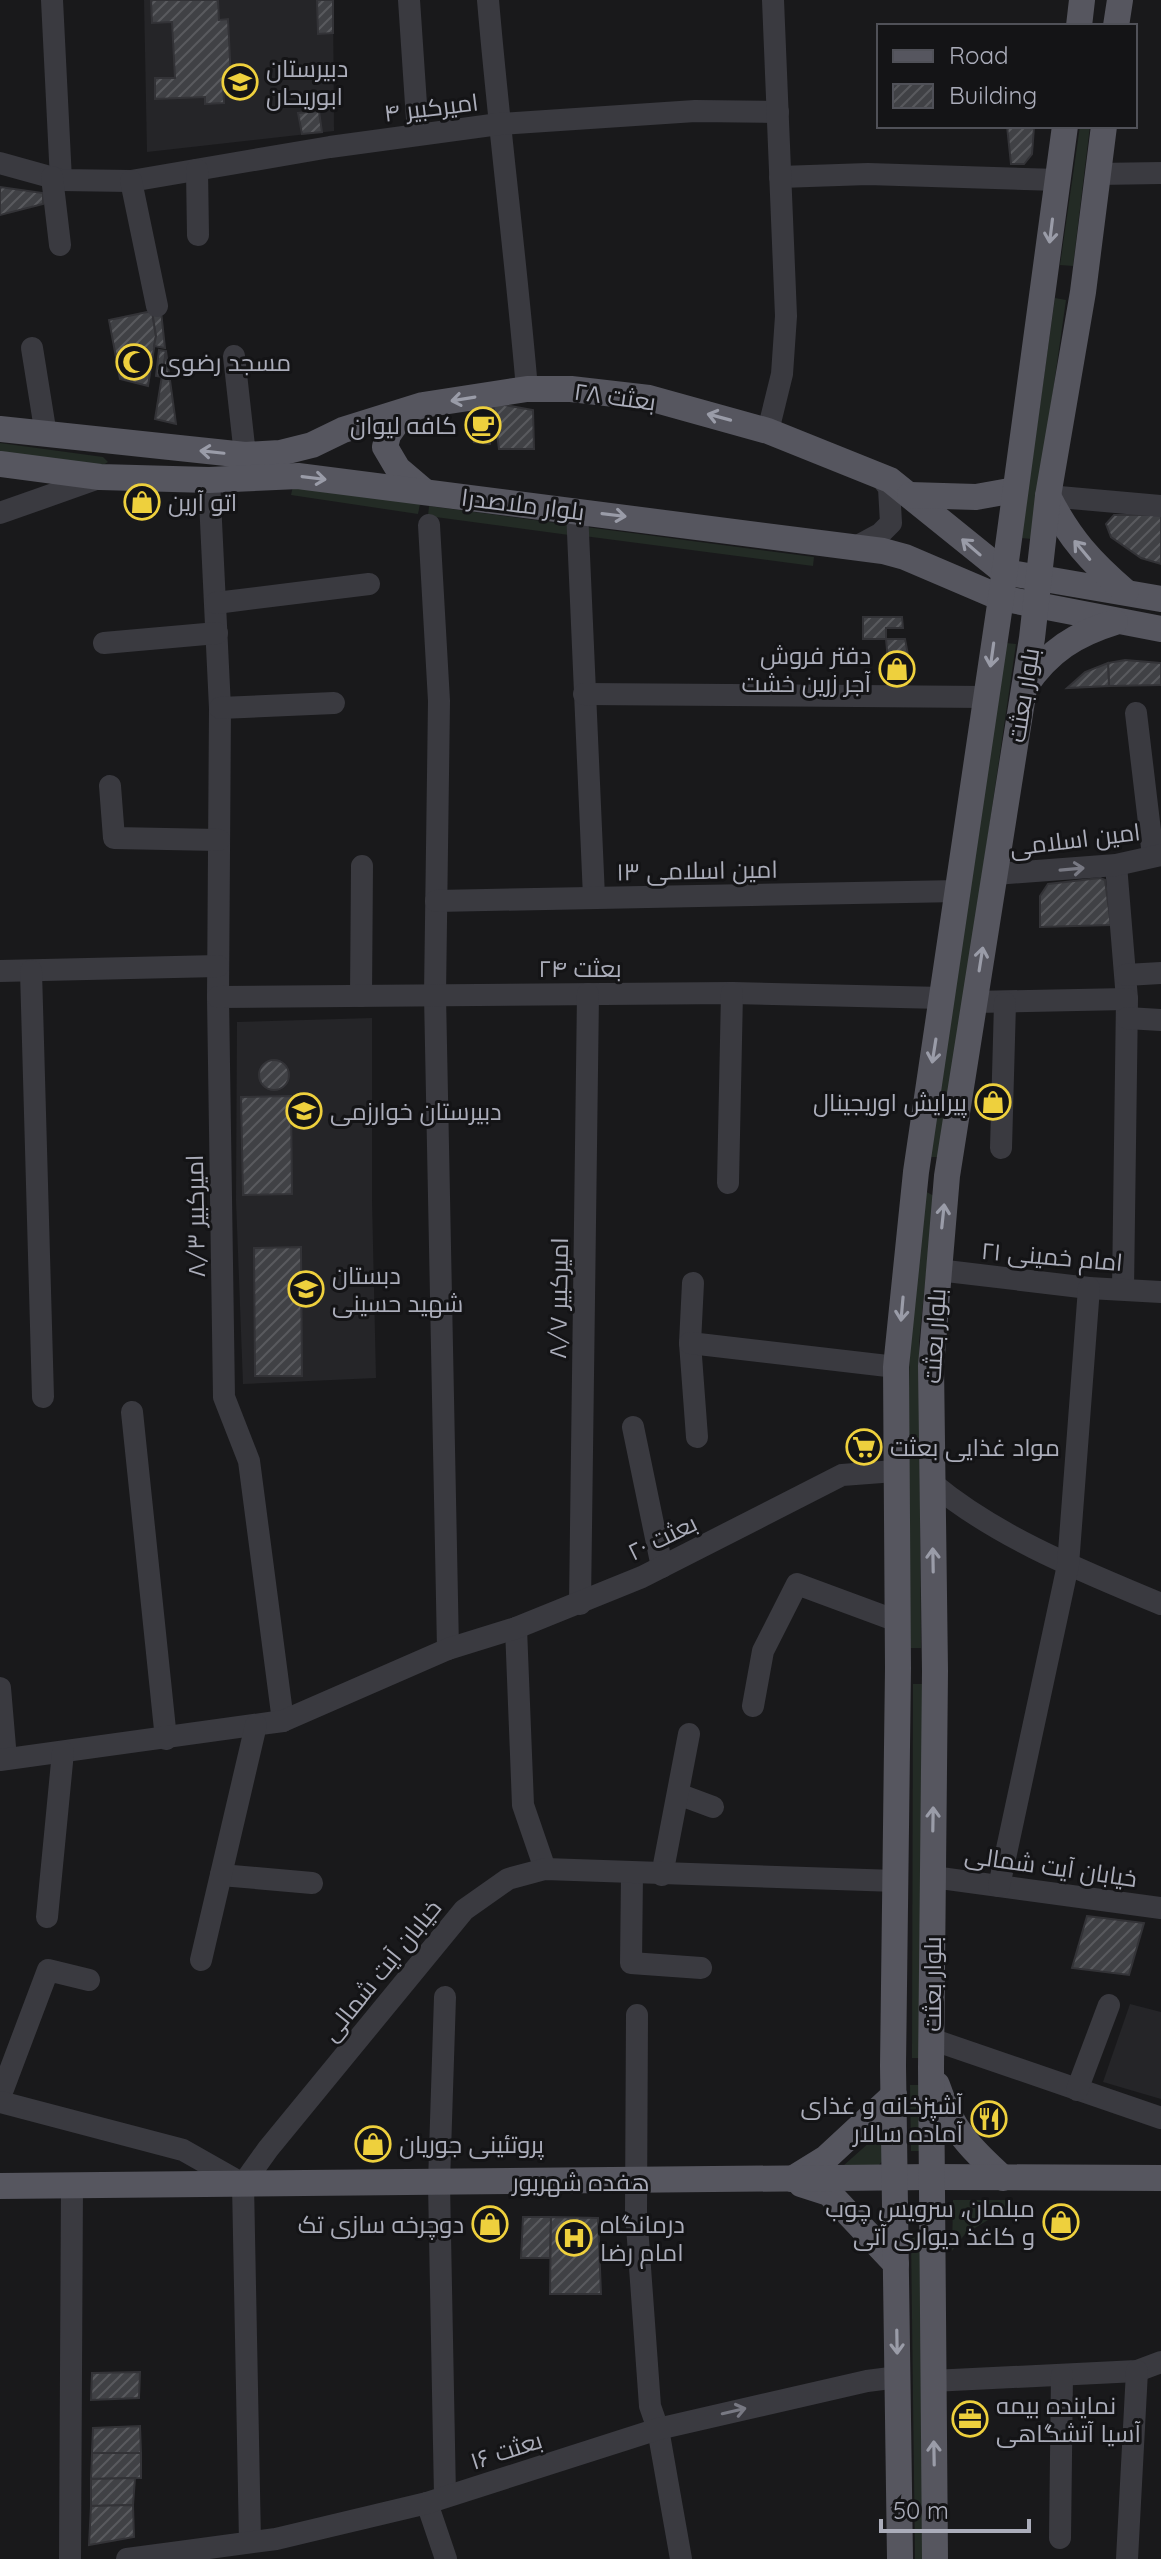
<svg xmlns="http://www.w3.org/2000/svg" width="1161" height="2559" font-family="Quicksand,Cairo,sans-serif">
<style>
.built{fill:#252528}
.grass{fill:#232b25}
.building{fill:url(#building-hatch);stroke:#333337;stroke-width:2}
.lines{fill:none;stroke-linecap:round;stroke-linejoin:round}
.minor{stroke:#3a3a40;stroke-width:22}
.major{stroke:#56565f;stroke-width:26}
.oneway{stroke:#9a9ca8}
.oneway2{stroke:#787983}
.labels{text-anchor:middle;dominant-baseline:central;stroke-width:6;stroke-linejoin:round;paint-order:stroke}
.poi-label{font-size:24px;fill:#abadba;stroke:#141416;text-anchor:start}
.street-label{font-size:24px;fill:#abadba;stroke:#141416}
</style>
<defs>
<pattern id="building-hatch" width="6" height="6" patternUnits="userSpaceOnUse" patternTransform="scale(2)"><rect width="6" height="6" fill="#404145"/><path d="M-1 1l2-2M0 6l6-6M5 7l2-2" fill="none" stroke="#595a5e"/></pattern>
</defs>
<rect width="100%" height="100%" fill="#19191b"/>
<g class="built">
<path d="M144,0H333L334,131L147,152Z"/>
<path d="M372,1018V1200L376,1378L243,1384L236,1200L237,1022Z"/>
<path d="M1130,2004L1161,2012V2099L1103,2082Z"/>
</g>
<g class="grass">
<path d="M1080,126H1090L1073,266L1060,265Z"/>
<path d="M1055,298L1066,300L1032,539L1021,538Z"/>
<path d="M0,443L103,457L108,462L100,467L0,453Z"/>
<path d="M293,486L420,504L418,514L291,495Z"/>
<path d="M429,506L571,525L569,535L428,516Z"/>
<path d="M586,527L814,557L813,566L584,536Z"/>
<path d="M1006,643L1016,644L941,1157H929Z"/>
<path d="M925,1191L934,1196L919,1342L921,1648H909L907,1500L910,1330Z"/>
<path d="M913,1684H922V2058H912Z"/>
<path d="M910,2085H922L924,2151H911Z"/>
<path d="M883,2124L884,2159L879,2165L843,2166L871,2141Z"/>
<path d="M953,2200H1008L1006,2209L965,2234L952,2251Z"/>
<path d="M911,2236L923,2237L925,2559H915Z"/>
</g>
<g class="building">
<path d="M151,0H218L219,20L228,19L231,79H223L224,103L205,104V97L155,99V78H175L172,22L152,23Z"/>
<path d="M317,0H333V33L318,34Z"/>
<path d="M319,111L322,132L302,134L298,113Z"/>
<path d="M1007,126L1034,127L1032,154L1024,164H1011Z"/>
<path d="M0,187L43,193V204L0,215Z"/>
<path d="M152,311L156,336L148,386L120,379L109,320Z"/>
<path d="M152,311H161L165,348L154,346L156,336Z"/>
<path d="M159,350L166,351L163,377L156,376Z"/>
<path d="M166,351L176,424L155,419Z"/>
<path d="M493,403L533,410L534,449H499Z"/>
<path d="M493,403L490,444L474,442V407Z"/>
<path d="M1114,515H1161V564L1141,558L1111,537L1106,524Z"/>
<path d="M863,617H902L903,628H886V639H863Z"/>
<path d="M886,639H905L909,660L888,661Z"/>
<path d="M909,660L911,678H884V661Z"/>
<path d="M1125,660L1161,663V685L1109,686L1108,663Z"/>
<path d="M1108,663L1109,686L1067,688L1085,672Z"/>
<path d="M1100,878L1105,880L1111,925L1040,927V896L1048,884Z"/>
<circle cx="274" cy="1075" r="15"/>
<path d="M291,1096L292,1194L243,1195L241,1097Z"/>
<path d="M301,1247L302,1376H255L254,1248Z"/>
<path d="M1087,1916L1144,1923L1129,1975L1072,1968Z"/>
<path d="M523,2217H551L550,2258H521Z"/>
<path d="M551,2217L598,2218L601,2294H550Z"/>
<path d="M140,2372L139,2398L91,2400L92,2373Z"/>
<path d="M140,2426L141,2453H92L93,2428Z"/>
<path d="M92,2453H141V2478L91,2479Z"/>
<path d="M135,2478L133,2505L91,2506V2479Z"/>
<path d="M133,2505L134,2537L89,2545L91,2506Z"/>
</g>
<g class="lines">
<g class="minor">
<path d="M52,0L61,180"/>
<path d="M409,0L418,134"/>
<path d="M488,0C499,130 516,259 527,389"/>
<path d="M0,163L61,180L131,181L330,147L499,124L695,111L778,112"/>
<path d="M197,170L198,235"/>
<path d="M1098,174L1161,173"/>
<path d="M52,177L60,245"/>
<path d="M780,177L868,174L1058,180"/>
<path d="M131,181L157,306"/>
<path d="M32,348L46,435"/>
<path d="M234,356L245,455"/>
<path d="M768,431L782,374L786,316L773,0"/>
<path d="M209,480L220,708L218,997L224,1397L249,1461L283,1721"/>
<path d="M1048,496L1161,506"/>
<path d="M577,510L594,897"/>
<path d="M0,513L99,478"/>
<path d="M429,525L439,701L435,995L448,1649"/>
<path d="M856,547L880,534L891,523L889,488L880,476"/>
<path d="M216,603L369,584"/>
<path d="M104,643L217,633"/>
<path d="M584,694L986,697"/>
<path d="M220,708L334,703"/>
<path d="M1136,713L1153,856"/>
<path d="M110,786L114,838L219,840"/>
<path d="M1116,865L1127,999L1123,1289"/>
<path d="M995,874L1116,865L1161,855"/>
<path d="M436,901L959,891"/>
<path d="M0,971L218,966"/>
<path d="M31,971L43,1397"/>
<path d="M1126,975L1161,973"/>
<path d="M361,996L362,866"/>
<path d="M218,997L732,993L942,998"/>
<path d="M973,1002L1127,999"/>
<path d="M1127,1018L1161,1020"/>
<path d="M1001,1148L1005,1003"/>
<path d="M728,1183L732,993"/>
<path d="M938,1270L1089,1288L1161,1292"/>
<path d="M693,1283L690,1343L697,1437"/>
<path d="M690,1343L896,1367"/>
<path d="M132,1412L166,1739"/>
<path d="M633,1427L662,1567"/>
<path d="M932,1483C998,1538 1082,1571 1161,1604"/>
<path d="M580,1604L588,994"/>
<path d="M516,1628L523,1805L545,1869"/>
<path d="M0,1688L6,1759"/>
<path d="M753,1706L763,1651L797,1584L897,1621"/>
<path d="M0,1760L283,1721L448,1649L516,1628L642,1577L842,1475L895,1471"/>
<path d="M678,1794L713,1807"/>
<path d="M632,1874L631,1963L701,1968"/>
<path d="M221,1875L312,1883"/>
<path d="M662,1875L689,1734"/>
<path d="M933,1877L1161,1908"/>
<path d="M999,1886L1068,1565L1089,1288"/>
<path d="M47,1917L63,1752"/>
<path d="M201,1960L256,1725"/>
<path d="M637,2015L636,2212L650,2406L658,2429L681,2559"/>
<path d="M931,2039L1161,2118"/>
<path d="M1077,2090L1109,2005"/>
<path d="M0,2097L48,1970L89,1980"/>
<path d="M0,2102L183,2150L243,2184"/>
<path d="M243,2184L268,2149L464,1910L508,1879L545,1869L896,1881"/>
<path d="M243,2184L250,2542"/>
<path d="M932,2381L1137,2371L1161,2362"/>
<path d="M445,2496L439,2183L445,1997"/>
<path d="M427,2503L446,2559"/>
<path d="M1060,2538L1062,2375"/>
<path d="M70,2559L72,2185"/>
<path d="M127,2559L276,2539L427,2503L658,2429L867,2381L898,2377"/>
<path d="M1127,2559L1137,2371"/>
</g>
<g class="major">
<path d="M1079,26L1082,0"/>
<path d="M1116,26L1120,0"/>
<path d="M405,411L388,435L385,447L398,469L425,492"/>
<path d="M0,429L245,455L280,453L312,445L343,430L423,405L527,389H571L649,398L768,431L890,480L1004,572L1161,599"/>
<path d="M0,464L100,477L209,480L298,476L883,551L905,557L1001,598L1161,629"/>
<path d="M910,495L976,497L1015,490"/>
<path d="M1048,496C1069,538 1091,562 1126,592"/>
<path d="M1026,685C1049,651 1076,634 1115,622"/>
<path d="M937,2085C952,2130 969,2147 1003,2178"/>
<path d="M792,2179L826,2158L894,2095"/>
<path d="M801,2184L829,2193L896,2264"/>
<path d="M0,2186L932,2177L1161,2178"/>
<path d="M900,2559L893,2066L898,1668L896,1367L916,1172L1001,598L1065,126"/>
<path d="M935,2559L931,2068L935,1671L931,1366L947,1176L1032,638L1048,496L1083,292L1104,126"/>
</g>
</g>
<defs><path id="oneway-shaft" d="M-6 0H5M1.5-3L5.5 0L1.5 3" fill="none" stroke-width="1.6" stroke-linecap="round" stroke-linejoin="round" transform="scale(2)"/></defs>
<g class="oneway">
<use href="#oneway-shaft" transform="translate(1051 231) rotate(97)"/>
<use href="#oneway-shaft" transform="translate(463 399) rotate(171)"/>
<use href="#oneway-shaft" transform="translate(719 417) rotate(-165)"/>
<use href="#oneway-shaft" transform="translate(212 452) rotate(-174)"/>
<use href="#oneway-shaft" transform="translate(314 478) rotate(7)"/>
<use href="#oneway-shaft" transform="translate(614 515) rotate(7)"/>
<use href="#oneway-shaft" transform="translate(971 547) rotate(-139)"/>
<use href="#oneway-shaft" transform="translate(1082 550) rotate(-130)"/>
<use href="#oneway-shaft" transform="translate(992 655) rotate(98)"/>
<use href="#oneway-shaft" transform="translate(981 959) rotate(-81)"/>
<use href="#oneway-shaft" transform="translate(934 1051) rotate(99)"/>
<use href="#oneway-shaft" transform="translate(943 1216) rotate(-84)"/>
<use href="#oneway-shaft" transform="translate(902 1309) rotate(95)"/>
<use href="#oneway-shaft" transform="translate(933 1560) rotate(-91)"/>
<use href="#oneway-shaft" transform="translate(933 1819) rotate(-89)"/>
<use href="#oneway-shaft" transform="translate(897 2342) rotate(89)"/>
<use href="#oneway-shaft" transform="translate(934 2453) rotate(-91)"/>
</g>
<g class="oneway2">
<use href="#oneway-shaft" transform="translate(1072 869) rotate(-5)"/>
<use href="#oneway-shaft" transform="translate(734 2411) rotate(-13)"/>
</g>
<defs>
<symbol id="school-ring" viewBox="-11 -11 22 22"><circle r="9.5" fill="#141416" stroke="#eed03d" stroke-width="1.5"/><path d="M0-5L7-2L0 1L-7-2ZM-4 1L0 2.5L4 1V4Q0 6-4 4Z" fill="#eed03d"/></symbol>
<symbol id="mosque-ring" viewBox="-11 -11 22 22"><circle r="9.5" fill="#141416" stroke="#eed03d" stroke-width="1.5"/><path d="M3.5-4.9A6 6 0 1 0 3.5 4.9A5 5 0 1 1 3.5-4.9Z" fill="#eed03d"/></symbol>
<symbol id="cafe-ring" viewBox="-11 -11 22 22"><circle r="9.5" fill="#141416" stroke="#eed03d" stroke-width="1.5"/><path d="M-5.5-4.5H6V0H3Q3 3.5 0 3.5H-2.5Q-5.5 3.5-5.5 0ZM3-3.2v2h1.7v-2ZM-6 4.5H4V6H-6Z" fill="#eed03d"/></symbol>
<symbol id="shop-ring" viewBox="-11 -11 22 22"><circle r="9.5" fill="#141416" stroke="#eed03d" stroke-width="1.5"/><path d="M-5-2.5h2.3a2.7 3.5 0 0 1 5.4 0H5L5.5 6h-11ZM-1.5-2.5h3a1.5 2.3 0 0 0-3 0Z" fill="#eed03d"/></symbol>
<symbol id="supermarket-ring" viewBox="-11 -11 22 22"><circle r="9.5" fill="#141416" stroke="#eed03d" stroke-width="1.5"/><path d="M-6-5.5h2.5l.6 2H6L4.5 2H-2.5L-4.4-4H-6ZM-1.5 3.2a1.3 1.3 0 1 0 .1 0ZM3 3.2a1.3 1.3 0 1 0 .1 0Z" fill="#eed03d"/></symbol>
<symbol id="restaurant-ring" viewBox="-11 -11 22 22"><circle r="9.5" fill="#141416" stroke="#eed03d" stroke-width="1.5"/><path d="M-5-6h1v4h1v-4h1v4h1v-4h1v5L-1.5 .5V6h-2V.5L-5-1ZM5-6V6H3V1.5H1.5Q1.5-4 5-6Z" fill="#eed03d"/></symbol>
<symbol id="hospital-ring" viewBox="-11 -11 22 22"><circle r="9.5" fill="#141416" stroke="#eed03d" stroke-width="1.5"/><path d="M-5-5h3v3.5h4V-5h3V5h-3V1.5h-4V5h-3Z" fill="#eed03d"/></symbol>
<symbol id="office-ring" viewBox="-11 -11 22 22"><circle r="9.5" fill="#141416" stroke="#eed03d" stroke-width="1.5"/><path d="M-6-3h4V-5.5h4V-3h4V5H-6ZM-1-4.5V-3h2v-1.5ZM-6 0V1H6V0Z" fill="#eed03d"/></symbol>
</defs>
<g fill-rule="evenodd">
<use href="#school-ring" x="220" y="62" width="40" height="40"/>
<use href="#mosque-ring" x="114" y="342" width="40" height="40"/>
<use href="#cafe-ring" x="463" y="405" width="40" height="40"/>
<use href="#shop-ring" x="122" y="482" width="40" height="40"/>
<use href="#shop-ring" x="877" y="649" width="40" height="40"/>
<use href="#shop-ring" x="973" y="1082" width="40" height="40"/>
<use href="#school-ring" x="284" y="1091" width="40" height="40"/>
<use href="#school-ring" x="286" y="1269" width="40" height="40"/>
<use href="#supermarket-ring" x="844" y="1427" width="40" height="40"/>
<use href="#restaurant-ring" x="969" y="2099" width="40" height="40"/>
<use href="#shop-ring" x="353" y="2124" width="40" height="40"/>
<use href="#shop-ring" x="1041" y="2202" width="40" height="40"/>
<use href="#shop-ring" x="470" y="2204" width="40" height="40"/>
<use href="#hospital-ring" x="554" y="2218" width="40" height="40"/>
<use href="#office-ring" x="950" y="2399" width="40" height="40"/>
</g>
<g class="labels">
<g class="poi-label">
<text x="266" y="68">دبیرستان<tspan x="266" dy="28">ابوریحان</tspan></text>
<text x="160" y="362">مسجد رضوی</text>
<text x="457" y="425" text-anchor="end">کافه لیوان</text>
<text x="168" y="502">اتو آرین</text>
<text x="871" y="655" text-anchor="end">دفتر فروش<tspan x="871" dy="28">آجر زرین خشت</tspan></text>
<text x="967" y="1102" text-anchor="end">پیرایش اوریجینال</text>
<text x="330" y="1111">دبیرستان خوارزمی</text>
<text x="332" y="1275">دبستان<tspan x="332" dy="28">شهید حسینی</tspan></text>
<text x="890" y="1447">مواد غذایی بعثت</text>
<text x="963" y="2105" text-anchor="end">آشپزخانه و غذای<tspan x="963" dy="28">آماده سالار</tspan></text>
<text x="399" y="2144">پروتئینی جوریان</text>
<text x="1035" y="2208" text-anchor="end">مبلمان، سرویس چوب<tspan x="1035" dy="28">و کاغذ دیواری آتی</tspan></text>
<text x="464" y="2224" text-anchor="end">دوچرخه سازی تک</text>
<text x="600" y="2224">درمانگاه<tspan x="600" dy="28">امام رضا</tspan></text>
<text x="996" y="2405">نماینده بیمه<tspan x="996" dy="28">آسیا آتشگاهی</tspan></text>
</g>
<g class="street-label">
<text transform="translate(431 107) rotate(-7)">امیرکبیر ۴</text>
<text transform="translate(615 396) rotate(8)">بعثت ۲۸</text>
<text transform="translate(523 504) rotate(7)">بلوار ملاصدرا</text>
<text transform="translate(1023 695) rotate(-81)">بلوار بعثت</text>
<text transform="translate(1075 839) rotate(-7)">امین اسلامی</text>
<text transform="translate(697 870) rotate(-1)">امین اسلامی ۱۳</text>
<text x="580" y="968">بعثت ۲۴</text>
<text transform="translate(195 1216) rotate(-91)">امیرکبیر ۸/۳</text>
<text transform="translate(1052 1256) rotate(5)">امام خمینی ۲۱</text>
<text transform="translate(558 1298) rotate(-89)">امیرکبیر ۸/۷</text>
<text transform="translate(934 1336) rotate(-87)">بلوار بعثت</text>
<text transform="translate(662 1537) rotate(-26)">بعثت ۲۰</text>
<text transform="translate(1051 1866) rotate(8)">خیابان آیت شمالی</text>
<text transform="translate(381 1970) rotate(-51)">خیابان آیت شمالی</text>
<text transform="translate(932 1984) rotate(-90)">بلوار بعثت</text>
<text x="581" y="2182">هفده شهریور</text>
<text transform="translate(506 2450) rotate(-18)">بعثت ۱۶</text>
</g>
</g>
<rect x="877" y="24" width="260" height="104" fill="#141416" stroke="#505158" stroke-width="2"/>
<rect x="893" y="50" width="40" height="12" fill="#56565f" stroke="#505158" stroke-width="2"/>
<text x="949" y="64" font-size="24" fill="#abadba">Road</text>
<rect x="893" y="84" width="40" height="24" fill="url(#building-hatch)" stroke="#505158" stroke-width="2"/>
<text x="949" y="104" font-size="24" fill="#abadba">Building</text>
<path d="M881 2519v12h148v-12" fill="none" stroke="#abadba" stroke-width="4"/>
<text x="893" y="2519" font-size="24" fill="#abadba" stroke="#141416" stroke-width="6" paint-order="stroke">50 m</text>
</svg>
